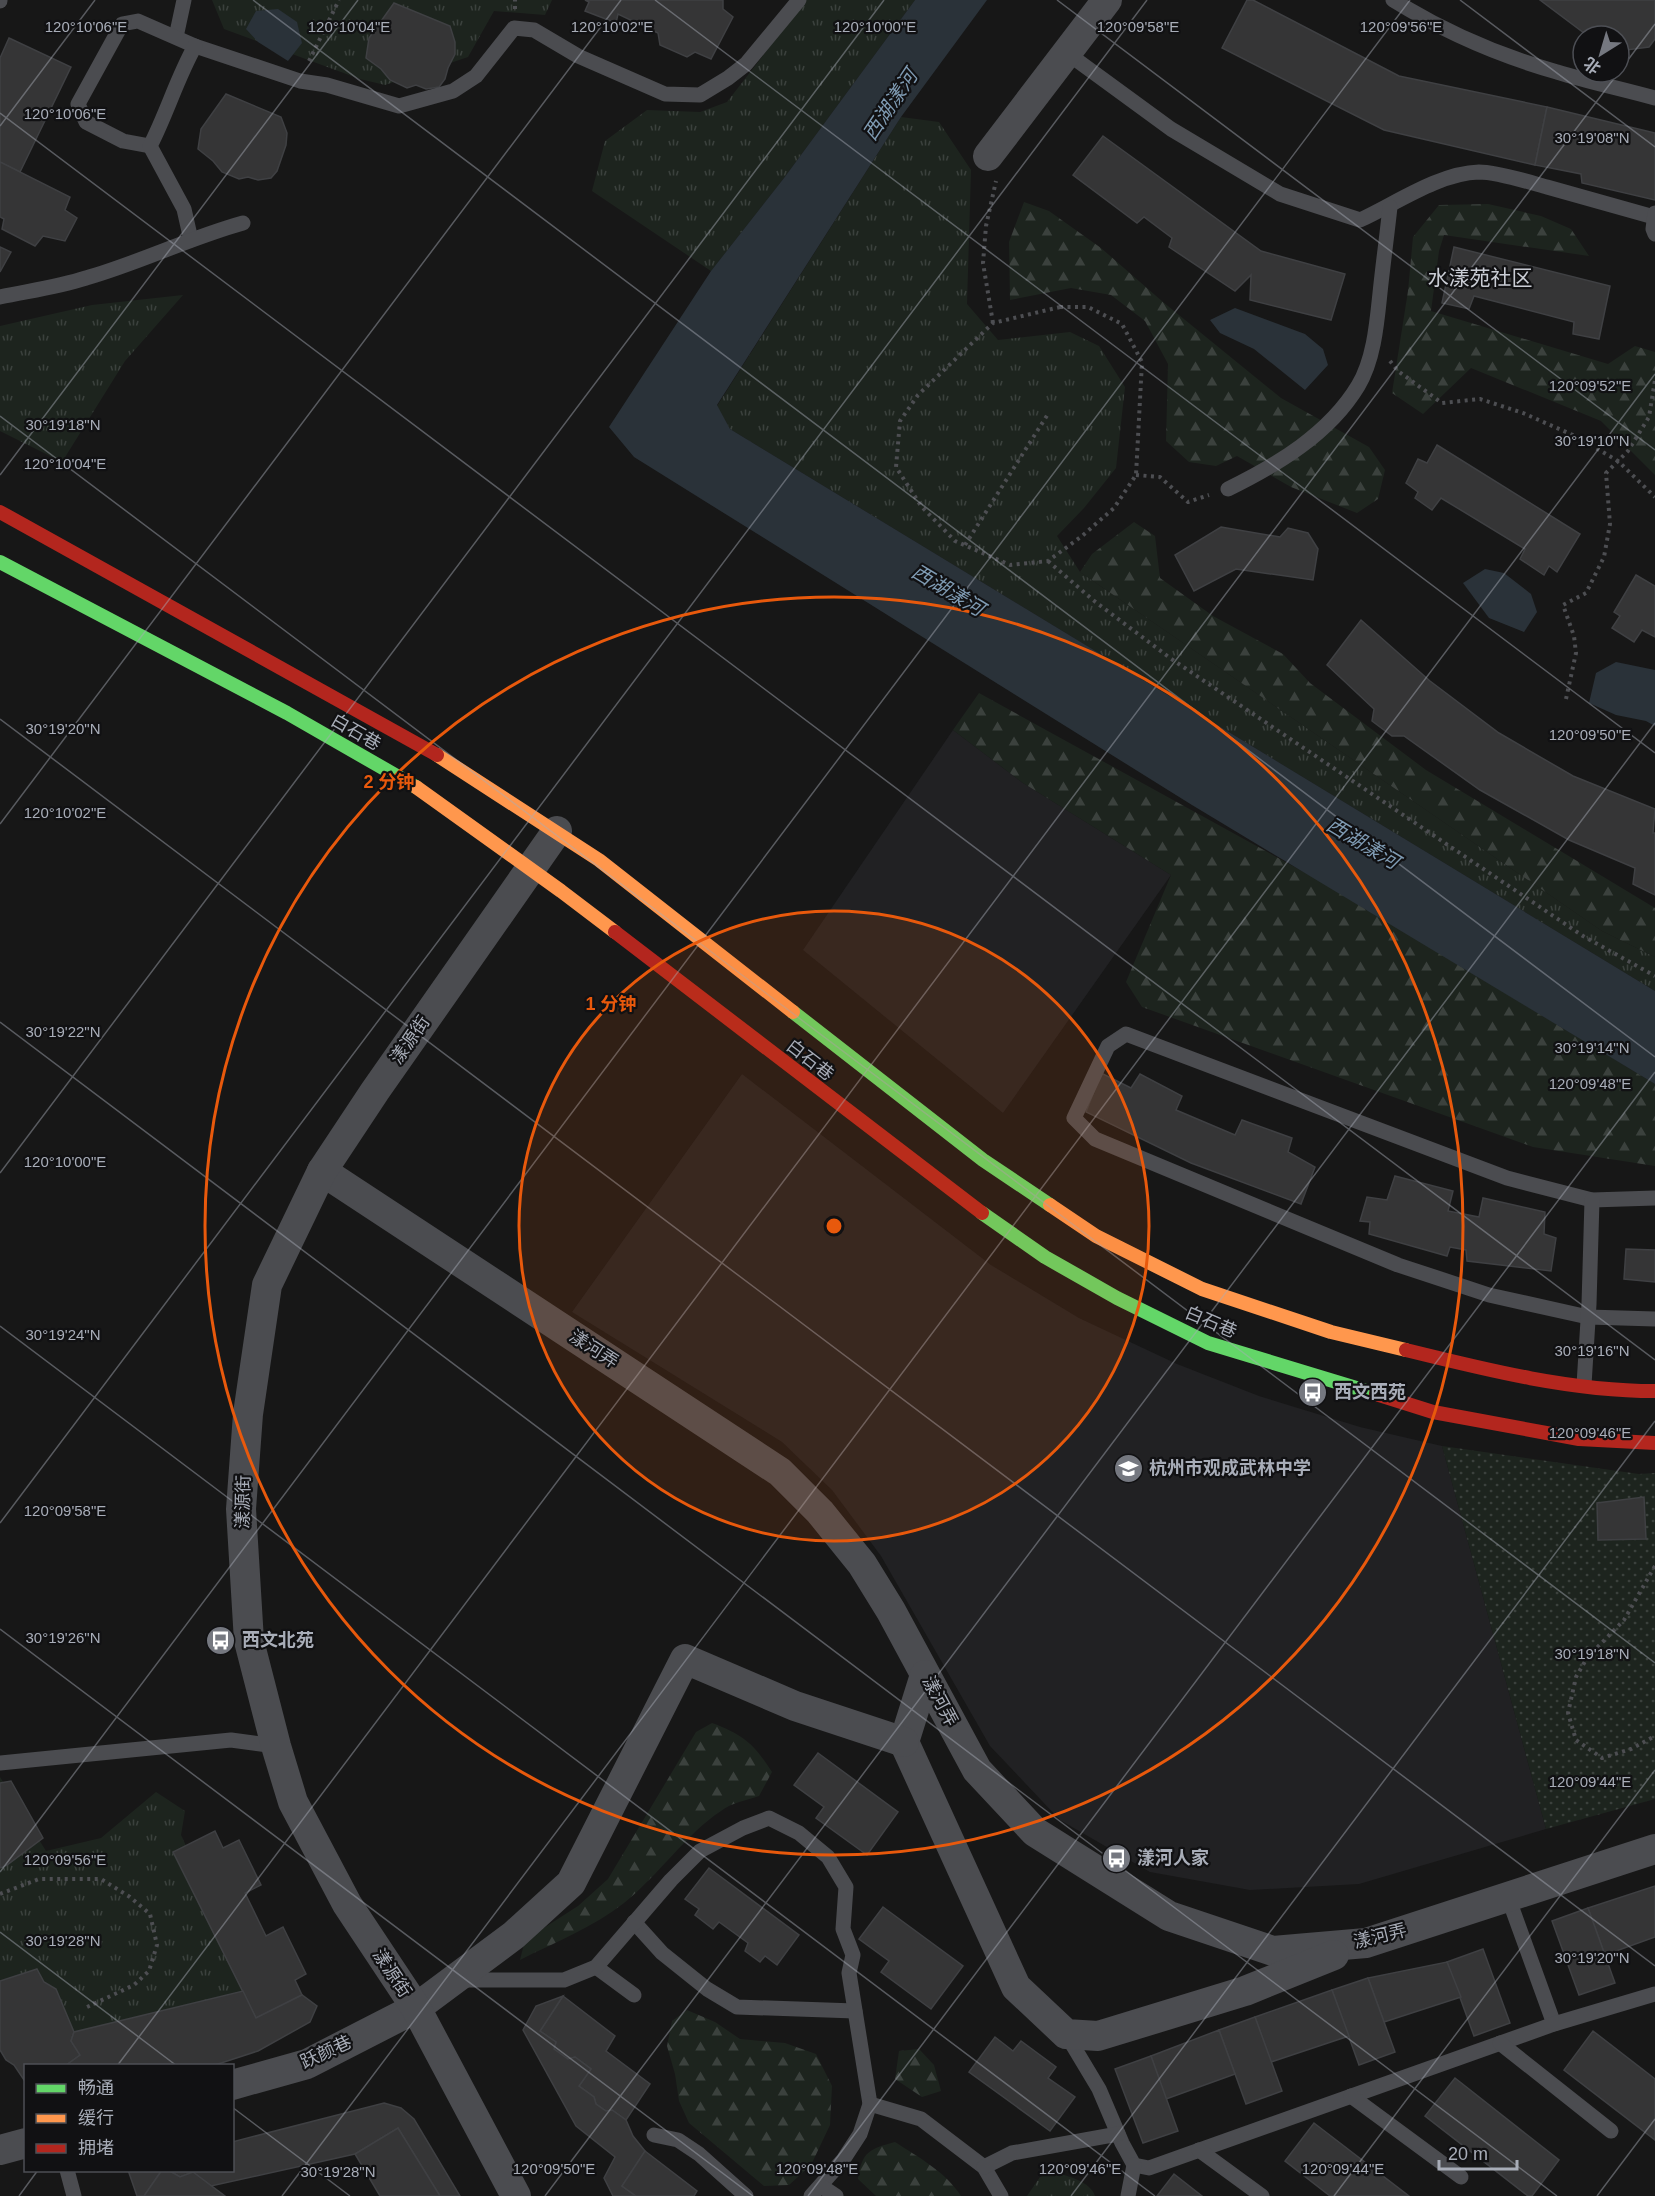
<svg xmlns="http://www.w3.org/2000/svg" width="1655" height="2196" font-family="Arial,'Noto Sans SC',sans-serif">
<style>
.built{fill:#212123}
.grass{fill:url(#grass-tufts)}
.forest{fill:url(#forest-firs)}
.park{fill:url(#park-dots)}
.water{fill:#2a3239}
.building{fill:#353536;stroke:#3f4043;stroke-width:1.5}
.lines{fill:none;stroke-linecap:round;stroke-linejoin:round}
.path{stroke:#4d4e52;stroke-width:4;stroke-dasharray:3 4.5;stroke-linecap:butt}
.lane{stroke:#4b4c50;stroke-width:15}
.street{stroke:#4b4c50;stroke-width:30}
.fast{stroke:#63d668;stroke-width:14}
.slow{stroke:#ff974d;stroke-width:14}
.jam{stroke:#b3261e;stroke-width:14}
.ticks{fill:none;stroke:#a8adb8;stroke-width:1.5;stroke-opacity:0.45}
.ring{fill:none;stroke:#e8590c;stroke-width:3}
.labels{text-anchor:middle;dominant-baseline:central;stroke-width:4.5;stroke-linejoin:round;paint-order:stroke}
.street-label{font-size:18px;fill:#a8adb8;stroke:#111113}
.poi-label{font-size:18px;font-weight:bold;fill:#a8adb8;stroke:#111113;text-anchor:start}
.water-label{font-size:20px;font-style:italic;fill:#7f9bb3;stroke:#111113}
.quarter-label{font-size:21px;fill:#c9ccd4;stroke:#111113}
.ticks-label{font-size:15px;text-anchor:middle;fill:#a8adb8;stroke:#111113;stroke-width:4.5;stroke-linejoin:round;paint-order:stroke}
.centre{fill:#e8590c;stroke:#111113;stroke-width:3}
.ring-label{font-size:18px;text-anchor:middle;font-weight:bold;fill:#e8590c;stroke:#111113;stroke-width:4.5;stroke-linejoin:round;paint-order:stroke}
</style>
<defs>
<pattern id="grass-tufts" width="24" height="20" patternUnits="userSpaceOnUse" patternTransform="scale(1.5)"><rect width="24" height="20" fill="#1d241e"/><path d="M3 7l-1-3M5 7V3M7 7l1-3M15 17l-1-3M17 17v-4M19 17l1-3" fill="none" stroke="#3b413d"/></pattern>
<pattern id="forest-firs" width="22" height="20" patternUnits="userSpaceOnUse" patternTransform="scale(1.5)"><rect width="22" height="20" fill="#1d241e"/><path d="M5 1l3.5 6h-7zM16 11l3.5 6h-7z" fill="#3b413d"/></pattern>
<pattern id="park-dots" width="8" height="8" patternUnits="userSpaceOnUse" patternTransform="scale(1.5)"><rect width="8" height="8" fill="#1d241e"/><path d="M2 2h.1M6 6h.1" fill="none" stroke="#3b413d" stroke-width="1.8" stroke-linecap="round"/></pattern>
</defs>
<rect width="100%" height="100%" fill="#171717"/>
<g class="built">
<path d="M953,730L1023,783L1171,875L1003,1113L803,950Z"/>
<path d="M742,1074L991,1265L1079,1318L1177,1364L1259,1396L1360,1427L1442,1446L1546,1829L1359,1884L1250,1890L1150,1872L1060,1820L990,1746L881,1556L832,1490L782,1442L572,1312Z"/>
</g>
<g class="grass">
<path d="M212,0H552L545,15L494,11L468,57L385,85L360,79L224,29Z"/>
<path d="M806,0H915L784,178L711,271L592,191L605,141L647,110L700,112L727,102Z"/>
<path d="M901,117L939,122L971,170L967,304L998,340L1070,332L1099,346L1125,387L1116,468L1084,508L1057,536L1080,572L1602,931L1655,957V991L730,429L717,406Z"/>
<path d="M183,295L125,361L62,462L0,431V326L92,305Z"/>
<path d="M0,1777L46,1851L101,1838L156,1792L185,1811L181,1835L258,2002L51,2051L0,2003Z"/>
<path d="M1055,2172C1069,2177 1090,2181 1095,2196H1027L1040,2177Z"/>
</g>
<g class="forest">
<path d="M1024,202L1049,211L1101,248L1163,302L1281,398L1369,447L1385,470L1378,499L1357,513L1291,487L1237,456L1216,466L1189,462L1166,441L1168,364L1145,321L1111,295L1071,288L1010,300L1009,242Z"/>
<path d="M1488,204L1541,216L1571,229L1589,256L1444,235L1439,251L1431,311L1608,364L1635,346L1655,352V475L1601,421L1471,368L1423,414L1392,393L1408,291L1413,237L1439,205Z"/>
<path d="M1134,522L1155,536L1160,578L1213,616L1283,654L1310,683L1426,770L1655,908V957L1602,931L1080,572L1092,554Z"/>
<path d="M979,693L1320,881L1655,1084V1166L1533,1147L1142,1007L1126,982L1171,875L1023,783L953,730Z"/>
<path d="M712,1723C744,1735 754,1744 772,1772L759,1796C747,1800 731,1803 721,1811C687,1833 658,1876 624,1903C594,1927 555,1942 520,1960L525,1940L578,1906L608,1879L696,1732Z"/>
<path d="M687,2010L715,2022L740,2039L785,2043L816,2054L832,2086L830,2125L811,2165L789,2185L764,2186L689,2123L679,2101L675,2074L667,2046L672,2021Z"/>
<path d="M919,2049L934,2065L941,2091L922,2097L895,2079L899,2051Z"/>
<path d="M895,2142C918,2157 946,2172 961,2196H876L858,2179C862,2151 870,2149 895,2142Z"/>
</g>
<path class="park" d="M1442,1446L1639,1474L1655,1473V1799L1546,1829Z"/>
<g class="water">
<path d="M915,0H987L901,117L717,405L730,429L1655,991V1084L1192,805L634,457L609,427L711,271L784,178Z"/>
<path d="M278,9L297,22L302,43L288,61L258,42L246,29L256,11Z"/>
<path d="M1235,308L1305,334L1323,349L1328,365L1305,390L1254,349L1220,333L1210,320Z"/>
<path d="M1485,569L1504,573L1531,594L1537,612L1524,632L1489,618L1463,583Z"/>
<path d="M1616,662L1655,670V726L1646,721L1616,715L1589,703L1596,673Z"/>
</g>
<g class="building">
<path d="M585,0H723V9L733,17L711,59L695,52L687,57L660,45L658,33L618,14L616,23L585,11L589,2Z"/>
<path d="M1247,0H1253L1399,76L1547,107L1535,165L1384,130L1222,48Z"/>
<path d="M1540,0H1655V39L1649,47L1619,51V36H1588Z"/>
<path d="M394,3L450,26L455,42V54L448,68L445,79L439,87L426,89L416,85L407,88L390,80L381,69L366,58L369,38Z"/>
<path d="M9,38L71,67L20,172L0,162V58Z"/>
<path d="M226,94L281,117L287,133L286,145L277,171L271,178L258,180L248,177L239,179L222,172L213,161L198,149L201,129Z"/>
<path d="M1547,107L1655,133V200L1582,183L1581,174L1535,165Z"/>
<path d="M1103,136L1261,251L1345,274L1331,320L1250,300L1251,275L1235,291L1169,247L1172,238L1144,217L1137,223L1073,175Z"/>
<path d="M0,162L70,197L65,210L77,218L65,241L43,236L35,246L2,229L4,219L0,217Z"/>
<path d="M0,247L11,252L0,272Z"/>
<path d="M1454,247L1610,286L1599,339L1573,334L1574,322L1474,296L1469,309L1442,303Z"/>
<path d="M1437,445L1580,534L1557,572L1549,566L1544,575L1520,559L1525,549L1441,498L1432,510L1415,498L1418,492L1406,483L1418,459L1427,463Z"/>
<path d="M1221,527L1280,537L1288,528L1308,533L1318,549L1313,580L1236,569L1194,591L1175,555Z"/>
<path d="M1636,575L1655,586V637L1642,630L1634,642L1612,628L1620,616L1614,612Z"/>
<path d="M1361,620L1430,681L1499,733L1573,776L1655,809L1653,833H1655V895L1633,884L1635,868L1569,840L1480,790L1404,736H1392L1372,721L1374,709L1327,665Z"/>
<path d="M1101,1073L1131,1088L1140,1074L1182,1096L1176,1110L1235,1135L1242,1120L1292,1138L1288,1152L1315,1167L1301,1204L1191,1163L1086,1112Z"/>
<path d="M1395,1176L1453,1191L1448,1211L1479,1217L1483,1198L1545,1212L1544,1234L1556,1238L1551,1271L1467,1261L1466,1250L1450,1247L1447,1256L1369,1234L1370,1222L1360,1221L1367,1197L1387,1200Z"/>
<path d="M1626,1249L1655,1250V1282L1624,1279Z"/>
<path d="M1644,1497L1646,1539L1598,1540L1597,1503Z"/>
<path d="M818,1753L898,1812L867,1855L816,1818L824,1807L794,1785Z"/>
<path d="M11,1781L43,1838L7,1865L0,1868V1783Z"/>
<path d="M215,1831L223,1848L239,1840L261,1885L245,1893L266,1936L283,1927L306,1974L295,1980L302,1995L256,2018L173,1852Z"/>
<path d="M709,1868L799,1935L777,1965L765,1956L760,1962L745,1951L748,1943L719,1922L713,1929L695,1915L699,1909L685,1899Z"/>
<path d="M1655,1886V1937L1605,1955L1588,1908Z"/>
<path d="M883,1907L963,1966L931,2009L881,1972L889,1961L859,1939Z"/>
<path d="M1588,1908L1615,1983L1579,1995L1552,1921Z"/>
<path d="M1483,1949L1510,2023L1474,2036L1447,1962Z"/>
<path d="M1447,1962L1461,1997L1384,2022L1368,1978Z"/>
<path d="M37,1969L44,1982L56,1989L74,2032L71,2041L80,2055L65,2066H26L24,2080L14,2065L6,2060L0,2050V1981Z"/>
<path d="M1368,1978L1395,2052L1359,2065L1332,1990Z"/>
<path d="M1332,1990L1349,2036L1271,2062L1255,2017Z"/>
<path d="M243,1991L256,2018L302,1995L317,2006L310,2022L258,2051L212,2066H65L80,2055L71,2041L74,2032Z"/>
<path d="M563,1996L615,2036L606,2051L650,2084L626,2120L612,2110L606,2111L596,2104L594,2097L579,2086L591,2069L575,2057L568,2059L554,2049L556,2042L540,2031Z"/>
<path d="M563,1996L540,2031L556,2042L554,2049L568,2059L575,2057L591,2069L579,2086L594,2097L596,2104L606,2111L612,2110L626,2120L633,2136L645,2151L622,2186L636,2196H613L604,2178L615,2157L576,2126L523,2030L536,2006Z"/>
<path d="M1255,2017L1282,2091L1246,2104L1219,2030Z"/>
<path d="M1219,2030L1235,2074L1166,2099L1151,2056Z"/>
<path d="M1593,2031L1655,2079V2140L1564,2070Z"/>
<path d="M995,2037L1013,2051L1021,2041L1056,2067L1048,2078L1075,2097L1050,2131L969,2072Z"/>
<path d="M1151,2056L1178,2131L1143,2143L1115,2069Z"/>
<path d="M1455,2078L1559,2160L1532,2196H1528L1425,2116Z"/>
<path d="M384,2103L401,2108L414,2119L460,2196H440L398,2128L355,2154L211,2186L193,2172L180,2177L168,2170H232V2142Z"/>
<path d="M1314,2123L1409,2196H1330L1285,2161Z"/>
<path d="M398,2128L440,2196H380L355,2154Z"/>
<path d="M645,2151L697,2191L694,2196H636L622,2186Z"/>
<path d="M128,2170H162L144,2196H137Z"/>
<path d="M162,2170H168L180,2177L193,2172L225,2196H144Z"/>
<path d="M1174,2174L1202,2196H1157Z"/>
</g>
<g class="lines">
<g class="path">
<path d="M515,9V0"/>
<path d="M309,61L339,0"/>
<path d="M1060,307H1088L1122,324L1142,362L1136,475L1114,508L1082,536L1048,561L1010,565L955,541L921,506L896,467L900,421L918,395L993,323Z"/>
<path d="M993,323L983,263L986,226L996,181"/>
<path d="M1390,361L1398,371L1442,403L1480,399L1523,413L1575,436L1618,461L1655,497"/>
<path d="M1136,475L1160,477L1188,502L1209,495"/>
<path d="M965,545L1048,414"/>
<path d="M1048,561L1093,600L1170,658L1583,936L1655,976"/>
<path d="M1566,699L1576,653L1574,636L1563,605L1586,593L1604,557L1610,524L1606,473L1628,451L1649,417L1655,380"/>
<path d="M1655,1566L1624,1620L1587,1658L1576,1677L1568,1713L1576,1740L1602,1758L1631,1749L1655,1736"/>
<path d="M0,1894L39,1879H101L130,1897L150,1914L157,1945L149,1971L134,1985L85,2008"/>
</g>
<g class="lane">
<path d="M1393,0C1443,31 1500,56 1557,72C1589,82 1623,89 1655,98"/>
<path d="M0,1V0"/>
<path d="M176,37L184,0"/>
<path d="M1067,53L1171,129L1280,194L1360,220C1395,204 1439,173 1479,172C1497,172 1529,182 1547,187C1582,197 1618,207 1654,217"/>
<path d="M150,146L123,141L86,122L78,104L122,24L138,21L195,46L300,81L327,85L399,106L453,91L476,76L514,28L534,30L578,56L665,94L700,95L728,78L746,64L799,0"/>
<path d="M1655,213L1653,229L1655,234"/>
<path d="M191,240L184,209L150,146C167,113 177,78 195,46"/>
<path d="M0,297C28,291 58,287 86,278C139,263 189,238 243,223"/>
<path d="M1228,489C1277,465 1329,434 1358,386C1374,360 1377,322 1380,293C1383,264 1387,235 1390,207"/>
<path d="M1655,1198L1592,1200L1507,1178L1126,1034L1108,1046L1074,1118L1095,1139L1398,1265L1489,1295L1588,1317L1655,1319"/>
<path d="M1584,1385L1589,1304L1592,1200"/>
<path d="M0,1763L231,1740L276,1746"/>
<path d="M1508,1897L1554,2024"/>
<path d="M634,1922L662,1953L707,1989L737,2007L855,2011"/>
<path d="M596,1967L634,1995"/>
<path d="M459,1980H564L596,1967L671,1880L700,1851L743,1828L769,1818L799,1833L828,1857L846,1887L843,1929L853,1955L849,1973L870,2104L860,2134L843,2160L811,2196"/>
<path d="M1066,2034L1099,2089L1122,2143L1134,2165L1149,2168L1554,2024L1655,1994"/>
<path d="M1500,2043L1611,2131"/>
<path d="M1351,2096L1461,2177"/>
<path d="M870,2104L921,2119L984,2167L1001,2196"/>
<path d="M654,2135L678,2140L699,2154L746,2196"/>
<path d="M1199,2150L1262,2196"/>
<path d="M984,2167L1012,2153L1118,2134"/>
<path d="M67,2170L74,2196"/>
<path d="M821,2186L836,2196"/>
<path d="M1128,2196L1134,2165"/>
</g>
<g class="street">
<path d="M988,156L1107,0"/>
<path d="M322,1171L780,1472L820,1512L862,1564L891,1611L977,1770L1035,1832L1169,1916L1273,1951L1366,1943L1655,1849"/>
<path d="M925,1675L904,1742L1016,1987L1066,2034L1098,2036L1245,1991L1334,1955"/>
<path d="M232,2085L307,2064L416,2008L514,1935L571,1883L685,1659L795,1706L904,1742"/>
<path d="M0,2150L26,2143"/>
<path d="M516,2196L416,2008L347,1904L293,1802L276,1746L249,1641L241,1509L248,1414L267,1285L322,1171L375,1091L557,831"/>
</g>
<g class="fast">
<path d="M0,562L287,713L416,787"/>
<path d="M793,1012L983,1160L1050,1205"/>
<path d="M982,1213L1045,1257L1117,1298L1208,1343L1376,1394"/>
</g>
<g class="slow">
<path d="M437,755L599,860L793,1012"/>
<path d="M416,787L561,891L615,932"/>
<path d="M1050,1205L1096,1236L1202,1289L1331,1332L1406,1350"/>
</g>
<g class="jam">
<path d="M0,512L437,755"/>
<path d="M615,932L982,1213"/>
<path d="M1406,1350C1487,1370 1571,1391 1655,1391"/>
<path d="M1376,1394L1433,1412L1579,1439L1655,1443"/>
</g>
</g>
<path class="ticks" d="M253,0L1655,1057M655,0L1655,753M1057,0L1655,450M1460,0L1655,147M0,113L1655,1360M0,126L95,0M0,416L1655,1663M0,475L358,0M0,719L1655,1966M0,824L621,0M0,1022L1557,2196M0,1173L884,0M0,1326L1155,2196M0,1523L1147,0M0,1629L753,2196M0,1872L1410,0M0,1932L177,2066M117,2066L1655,24M232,2107L350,2196M19,2196L38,2170M282,2196L1655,374M545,2196L1655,723M808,2196L1655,1072M1071,2196L1655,1421M1334,2196L1655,1770M1597,2196L1655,2119"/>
<circle cx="834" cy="1226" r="315" fill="#e8590c" fill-opacity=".12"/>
<g class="ring">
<circle cx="834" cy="1226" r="315"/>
<circle cx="834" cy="1226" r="629"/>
</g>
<defs>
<symbol id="bus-disc" viewBox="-11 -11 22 22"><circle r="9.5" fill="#757880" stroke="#111113"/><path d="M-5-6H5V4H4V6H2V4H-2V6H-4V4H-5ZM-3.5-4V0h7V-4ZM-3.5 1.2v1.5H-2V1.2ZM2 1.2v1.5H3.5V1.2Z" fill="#fff"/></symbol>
<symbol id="school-disc" viewBox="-11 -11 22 22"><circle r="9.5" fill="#757880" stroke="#111113"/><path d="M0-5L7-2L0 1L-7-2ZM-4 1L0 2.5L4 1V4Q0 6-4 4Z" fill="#fff"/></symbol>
</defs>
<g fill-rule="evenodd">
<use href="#bus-disc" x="1296" y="1376" width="33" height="33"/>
<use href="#school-disc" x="1112" y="1452" width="33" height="33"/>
<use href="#bus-disc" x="204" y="1624" width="33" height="33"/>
<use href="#bus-disc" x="1100" y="1842" width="33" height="33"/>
</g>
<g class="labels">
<g class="street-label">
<text transform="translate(356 732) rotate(30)">白石巷</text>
<text transform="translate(410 1040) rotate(-55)">漾源街</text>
<text transform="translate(810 1060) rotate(38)">白石巷</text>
<text transform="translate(1211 1322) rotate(23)">白石巷</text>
<text transform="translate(594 1349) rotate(33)">漾河弄</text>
<text transform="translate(243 1502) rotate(-89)">漾源街</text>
<text transform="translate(940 1701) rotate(62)">漾河弄</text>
<text transform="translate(1380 1936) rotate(-14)">漾河弄</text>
<text transform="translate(392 1973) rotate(56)">漾源街</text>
<text transform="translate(326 2052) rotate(-25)">跃颜巷</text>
</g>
<g class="poi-label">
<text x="1334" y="1392">西文西苑</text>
<text x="1149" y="1468">杭州市观成武林中学</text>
<text x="242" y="1640">西文北苑</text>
<text x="1137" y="1858">漾河人家</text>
</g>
<g class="water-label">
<text transform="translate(890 105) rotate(-56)">西湖漾河</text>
<text transform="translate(948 590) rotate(31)">西湖漾河</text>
<text transform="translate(1363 843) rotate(31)">西湖漾河</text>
</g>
<g class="quarter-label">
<text x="1480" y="277">水漾苑社区</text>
</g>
</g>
<g class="ticks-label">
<text x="86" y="32">120°10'06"E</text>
<text x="349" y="32">120°10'04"E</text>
<text x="612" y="32">120°10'02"E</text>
<text x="875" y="32">120°10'00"E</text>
<text x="1138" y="32">120°09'58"E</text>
<text x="1401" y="32">120°09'56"E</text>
<text x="65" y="119">120°10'06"E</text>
<text x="1592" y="143">30°19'08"N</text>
<text x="1590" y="391">120°09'52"E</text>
<text x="63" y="430">30°19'18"N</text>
<text x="1592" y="446">30°19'10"N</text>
<text x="65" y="469">120°10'04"E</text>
<text x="63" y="734">30°19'20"N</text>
<text x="1590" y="740">120°09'50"E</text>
<text x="65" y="818">120°10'02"E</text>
<text x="63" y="1037">30°19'22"N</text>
<text x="1592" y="1053">30°19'14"N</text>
<text x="1590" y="1089">120°09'48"E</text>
<text x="65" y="1167">120°10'00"E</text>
<text x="63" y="1340">30°19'24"N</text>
<text x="1592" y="1356">30°19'16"N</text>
<text x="1590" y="1438">120°09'46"E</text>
<text x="65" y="1516">120°09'58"E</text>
<text x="63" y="1643">30°19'26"N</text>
<text x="1592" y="1659">30°19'18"N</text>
<text x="1590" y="1787">120°09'44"E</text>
<text x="65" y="1865">120°09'56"E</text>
<text x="63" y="1946">30°19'28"N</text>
<text x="1592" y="1963">30°19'20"N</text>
<text x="554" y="2174">120°09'50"E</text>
<text x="817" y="2174">120°09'48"E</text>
<text x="1080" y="2174">120°09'46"E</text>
<text x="1343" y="2174">120°09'44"E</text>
<text x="338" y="2177">30°19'28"N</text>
</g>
<circle cx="834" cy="1226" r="9" class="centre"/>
<g class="ring-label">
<text x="389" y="788">2 分钟</text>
<text x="611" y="1010">1 分钟</text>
</g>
<rect x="24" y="2064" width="210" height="108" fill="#111113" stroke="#4d4f55" stroke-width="1.5"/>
<rect x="36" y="2084" width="30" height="9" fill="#63d668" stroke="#4d4f55" stroke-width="1.5"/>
<text x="78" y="2094" font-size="18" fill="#a8adb8">畅通</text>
<rect x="36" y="2114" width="30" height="9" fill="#ff974d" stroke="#4d4f55" stroke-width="1.5"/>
<text x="78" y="2124" font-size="18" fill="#a8adb8">缓行</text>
<rect x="36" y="2144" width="30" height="9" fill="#b3261e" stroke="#4d4f55" stroke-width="1.5"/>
<text x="78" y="2154" font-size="18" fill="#a8adb8">拥堵</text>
<g transform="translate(1601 54) rotate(217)"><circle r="28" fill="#111113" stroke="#4d4f55" stroke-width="1.5"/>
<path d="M0-4.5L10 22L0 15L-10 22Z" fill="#757880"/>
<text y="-9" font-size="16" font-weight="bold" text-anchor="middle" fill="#a8adb8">北</text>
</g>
<path d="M1439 2160v9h78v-9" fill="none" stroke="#a8adb8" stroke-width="3"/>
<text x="1448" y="2160" font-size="18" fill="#a8adb8" stroke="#111113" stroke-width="4.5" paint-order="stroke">20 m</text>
</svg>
